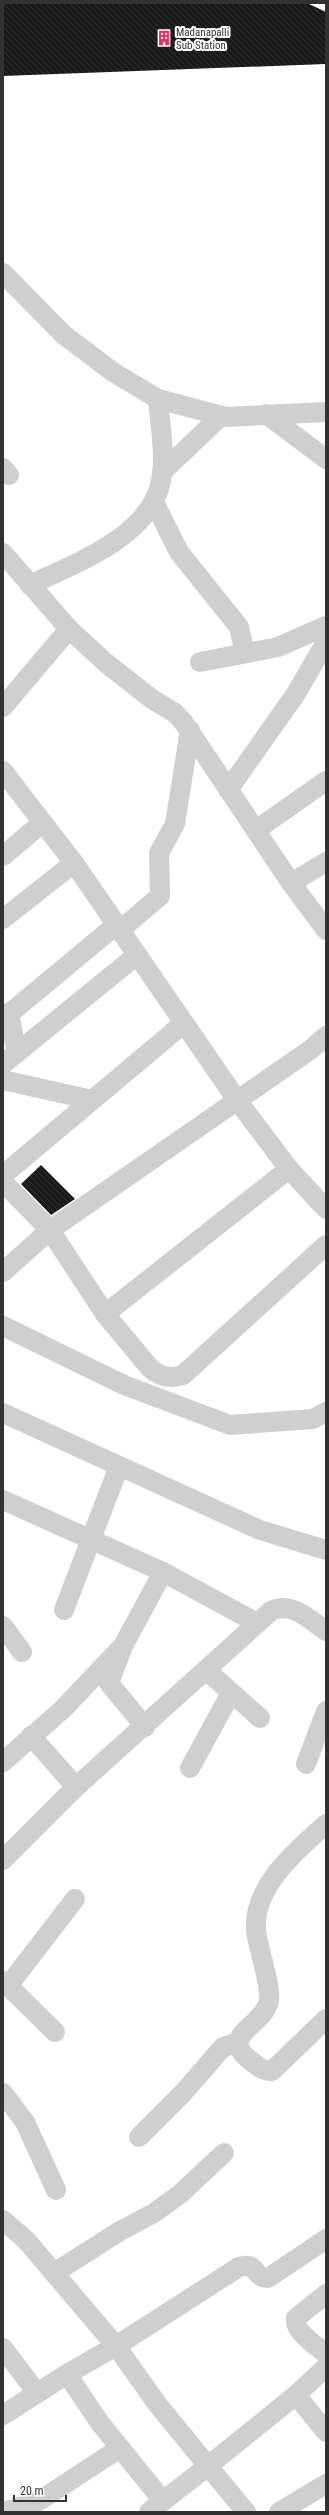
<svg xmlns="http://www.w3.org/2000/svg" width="329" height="2515" font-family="'Roboto Condensed',sans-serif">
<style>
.building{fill:url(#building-back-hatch)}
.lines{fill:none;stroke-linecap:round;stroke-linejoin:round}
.street{stroke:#cfcfcf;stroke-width:20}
.labels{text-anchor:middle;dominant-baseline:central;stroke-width:4;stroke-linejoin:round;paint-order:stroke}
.poi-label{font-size:11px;fill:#323232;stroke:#fff;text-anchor:start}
</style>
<defs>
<pattern id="building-back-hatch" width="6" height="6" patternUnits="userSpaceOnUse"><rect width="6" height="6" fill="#191919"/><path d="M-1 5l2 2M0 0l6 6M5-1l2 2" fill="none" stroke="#323232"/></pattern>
</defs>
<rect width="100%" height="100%" fill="#fff"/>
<g class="building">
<path d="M3,3H307L326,12V64L3,76Z"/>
<path d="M41,1165L75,1199L51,1215L21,1184Z"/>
</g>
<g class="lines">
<g class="street">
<path d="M3,273L64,335L113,372L158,399L226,417L326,412"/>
<path d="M266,414L326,459"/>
<path d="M3,468L9,475"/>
<path d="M162,472L221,416"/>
<path d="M154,502L179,552L239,627L245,653"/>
<path d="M3,553L69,629L106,663L152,699L175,713L184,723L291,883L326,930"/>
<path d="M30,585C75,563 150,537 161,481C166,456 160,425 158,399"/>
<path d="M200,662L278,647L326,626"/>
<path d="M3,707L69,629"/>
<path d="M3,771L74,863L237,1100L289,1169L326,1209"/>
<path d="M228,790L295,695L326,642"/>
<path d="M256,830L326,781"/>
<path d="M3,856L42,823"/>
<path d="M291,883L326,862"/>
<path d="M3,919L74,863"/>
<path d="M119,931L160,896L159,853L175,824L190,730"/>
<path d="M3,1013L9,1014L17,1053"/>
<path d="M9,1014L116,925"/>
<path d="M3,1064L137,955"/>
<path d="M3,1080L92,1100"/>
<path d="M3,1175L183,1024"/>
<path d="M3,1182L50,1230L105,1314L150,1368C161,1377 170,1379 183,1375L326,1245"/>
<path d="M3,1272L50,1230L310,1050L326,1036"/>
<path d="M105,1314L289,1169"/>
<path d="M3,1326L124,1385L230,1425L313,1419L326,1412"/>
<path d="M3,1413L260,1530L326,1550"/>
<path d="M3,1500L163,1572L257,1623"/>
<path d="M64,1610L119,1466"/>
<path d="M3,1626L22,1652"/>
<path d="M206,1670L260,1718"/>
<path d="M145,1727L109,1683L123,1646L163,1572"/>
<path d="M31,1736L76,1787"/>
<path d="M3,1762L63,1709L119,1650"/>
<path d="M306,1764L326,1711"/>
<path d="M190,1768L231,1693"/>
<path d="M326,1824C297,1850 253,1886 256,1930C256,1936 259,1944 260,1950C263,1963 271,1990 269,2001C263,2027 217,2035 251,2061C258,2066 263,2072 272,2071L326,2019"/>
<path d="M3,1860L76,1787L271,1611C291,1601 309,1619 326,1631"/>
<path d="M3,1981L55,2032"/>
<path d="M8,1986L75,1899"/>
<path d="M3,2093L25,2122L56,2190"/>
<path d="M139,2137L183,2093L223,2047L238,2043"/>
<path d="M3,2220L26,2240L116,2346L158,2405L208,2466L149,2512"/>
<path d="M54,2273L120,2231L154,2213L180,2194L224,2153"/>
<path d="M326,2294L296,2318C293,2331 317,2346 326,2354"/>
<path d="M3,2348L37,2393"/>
<path d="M296,2395L326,2432"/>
<path d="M3,2415L67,2374"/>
<path d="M163,2501L100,2423L67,2374L116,2346L239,2267C258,2261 253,2278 268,2278L326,2239"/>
<path d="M4,2512L39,2501L120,2448"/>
<path d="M246,2512L208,2466L296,2395L326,2367"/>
<path d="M279,2512L326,2484"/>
</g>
</g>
<defs>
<symbol id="building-bare" viewBox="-9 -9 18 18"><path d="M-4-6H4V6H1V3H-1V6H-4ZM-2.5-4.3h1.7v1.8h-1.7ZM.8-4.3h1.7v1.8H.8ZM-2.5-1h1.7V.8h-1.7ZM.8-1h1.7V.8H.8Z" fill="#f4285e" stroke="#fff" stroke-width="2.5" paint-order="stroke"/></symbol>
</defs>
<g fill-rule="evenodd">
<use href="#building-bare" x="153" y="27" width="22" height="22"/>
</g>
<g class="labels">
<g class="poi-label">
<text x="176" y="32">Madanapalli<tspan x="176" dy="13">Sub Station</tspan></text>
</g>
</g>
<rect width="329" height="2515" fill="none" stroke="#323232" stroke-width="8"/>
<path d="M14 2495v6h52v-6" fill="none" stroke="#323232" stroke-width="2"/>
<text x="20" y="2495" font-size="12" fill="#323232" stroke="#ffffff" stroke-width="3" paint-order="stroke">20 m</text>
</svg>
